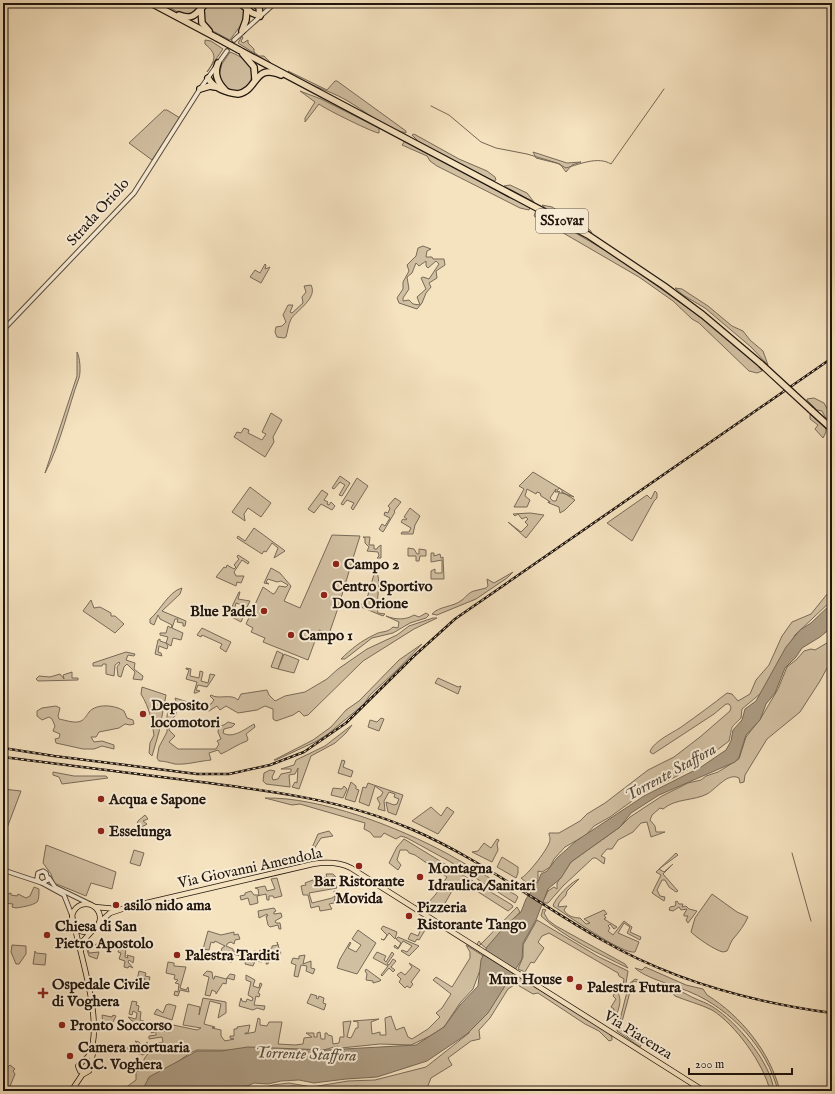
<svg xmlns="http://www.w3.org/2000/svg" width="835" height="1094" font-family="'IM FELL English',serif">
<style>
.green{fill:#d1bfa1;stroke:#786a58;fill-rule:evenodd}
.water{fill:#ad9c83;stroke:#756654}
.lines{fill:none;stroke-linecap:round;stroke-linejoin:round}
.stream{stroke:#756654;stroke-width:1}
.minor-casing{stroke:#55483a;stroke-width:5.5}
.major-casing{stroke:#20150e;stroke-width:6}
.highway-casing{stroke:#20150e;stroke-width:8}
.minor{stroke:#f8ecd5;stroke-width:3.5}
.major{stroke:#f5e2bf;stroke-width:4.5}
.highway{stroke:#f5e2bf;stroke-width:5.5}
.rail-casing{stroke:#20150e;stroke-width:2.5}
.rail{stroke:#f8ecd5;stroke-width:1;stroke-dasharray:3;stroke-linecap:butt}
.highway-bridge-casing{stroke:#20150e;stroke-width:8;stroke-linecap:butt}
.highway-bridge{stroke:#f5e2bf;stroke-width:5.5}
.poi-dot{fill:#8f2418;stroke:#f8ecd5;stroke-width:1.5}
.labels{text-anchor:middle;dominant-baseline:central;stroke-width:4;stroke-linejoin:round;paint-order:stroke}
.shield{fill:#f8ecd5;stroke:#61564a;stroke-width:1}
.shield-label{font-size:14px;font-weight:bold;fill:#20150e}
.street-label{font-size:15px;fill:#20150e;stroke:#f8ecd5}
.poi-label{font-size:15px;font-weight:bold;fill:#20150e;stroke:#f8ecd5;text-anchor:start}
.water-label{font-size:16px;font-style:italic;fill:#584b3d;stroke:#f8ecd5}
</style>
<rect width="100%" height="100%" fill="#f5e2bf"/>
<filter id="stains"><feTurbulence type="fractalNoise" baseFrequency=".005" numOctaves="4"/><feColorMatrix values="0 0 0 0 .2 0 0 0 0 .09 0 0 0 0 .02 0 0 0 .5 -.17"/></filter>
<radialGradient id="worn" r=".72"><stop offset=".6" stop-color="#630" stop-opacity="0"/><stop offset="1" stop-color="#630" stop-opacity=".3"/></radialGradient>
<g class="green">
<path d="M162,3H178L189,6L195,3H201L190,15L181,14Z"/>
<path d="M210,3H236C255,13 237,29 230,40L211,30L203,21L204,10Z"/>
<path d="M242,36L243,38L241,41L243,43L248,40V43L254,49V52L259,56H264L273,65L238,43Z"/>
<path d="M205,40L211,41L223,49L207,72C216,59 217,54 205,44Z"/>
<path d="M230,52C235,54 242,57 246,61C263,78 239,101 224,87C221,84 220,79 219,75L222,64Z"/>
<path d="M288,71L327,90L335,81H337L406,131V133C388,130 362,109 346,100C327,89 305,85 288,71Z"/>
<path d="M300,91L321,99L379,128V133C376,134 325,109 319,104L305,122V118L315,102Z"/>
<path d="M164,110H167L180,118L152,160L129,143Z"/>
<path d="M414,134L459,159L487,171L495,177L496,180L494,181L419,142L412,135Z"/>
<path d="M405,141L428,152L508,197L528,205L530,207L529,210L520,208L437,166L430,161L427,156L402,145Z"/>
<path d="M533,152L567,163L581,162L572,165L566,172L560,164L536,158Z"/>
<path d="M510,185L527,193L534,202L504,186Z"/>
<path d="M542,205L552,207L590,230L592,233L552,214Z"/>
<path d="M536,210L615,256L717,329C730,346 752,354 762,371L757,373L749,371L699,323L692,319L673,301L639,277L534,216Z"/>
<path d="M423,246L431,249L427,251L426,257H432L433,259H444L445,265L436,271L437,278L429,283L431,287L426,293L422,303L417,309L399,303L397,298L403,289V282L409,271L407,265L416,256L418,248ZM426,261V266L428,268L436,261L439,264L429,279L423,277L421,278L426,289L417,297L420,305L413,304L409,300L403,301V298L409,289L407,277L412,273L416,263L419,266Z"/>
<path d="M265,264L266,265L265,269L270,267L261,283L250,277L255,270L260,273Z"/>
<path d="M311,285C318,298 297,310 291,319C288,325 288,331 286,337L284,338L277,337L275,332L276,327L282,326L286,322L283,315L288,305H293L290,312L292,313L303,303L302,297L306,292L304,286Z"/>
<path d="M675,288L682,289L708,306L732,326L743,331L750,340L763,351L768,365L751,347L705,308L683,295Z"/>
<path d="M77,352C80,357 81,372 79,378C68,408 61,443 45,473L77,376Z"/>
<path d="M814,398L824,403L832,418V423L825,417L822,411L817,410L807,400V399Z"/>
<path d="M271,413L282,420L273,437L274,442L265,457L234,437L237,432L241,433L244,428L249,430L248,433L262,440L266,434L262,432Z"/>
<path d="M810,414L826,429V432L823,438L815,429L818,425L810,419Z"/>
<path d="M533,472L574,497L562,493V490L559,488L557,491L560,492H555L556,489L550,498L553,501H556L559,493H564L575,500L565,510L560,513L559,507L549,503L550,501L548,503L549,501L541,496L540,493L537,492L536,494L527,489L525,496L530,500L527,507H514L524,489L519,486Z"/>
<path d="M340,476L350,483L342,496L339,495L345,485L340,482L334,489L332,488Z"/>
<path d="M357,478L368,486L353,510L351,508L354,503L347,500L343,505L341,504Z"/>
<path d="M250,487L271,503L261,517L248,508L244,514L245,521L232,512Z"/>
<path d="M322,490L328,494L324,500L328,502L327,504L329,505L331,502L335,506L332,510L321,504L314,513L308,509Z"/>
<path d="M655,491L657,493V498L654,501L632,541L607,523L647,495L651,499Z"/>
<path d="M395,498L401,502L394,511L395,512L383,532L379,529L382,524L385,526L390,518L384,515L385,512L388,513L390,508L388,506Z"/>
<path d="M410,508L420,516L415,525L413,534H401L402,532H409L411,528L401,522L403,519L405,520L407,519L404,517Z"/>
<path d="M530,513L544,515L526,538L508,522L521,532L528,525L525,522L528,519L526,517L522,519L518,514L515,516L513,514Z"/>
<path d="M254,528L284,550L285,551L274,558L278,548L272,543L266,552L264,551L262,554L237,538L238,536L245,541Z"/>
<path d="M332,535L360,536C349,569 341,602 329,634L319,630L308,660L263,642L265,638L251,632L253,628L246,624L263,587L273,594L275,593L279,586L286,587L288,585L281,581L277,582L268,579L266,582L269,584L264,583L271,568L280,573L291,586L284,601L300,608Z"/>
<path d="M363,537H370L369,545H374V549H377L378,547L381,545V558H377L379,556L378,552L367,551L369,547L365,543V538Z"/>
<path d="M408,548L414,549L417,554H419V549L426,550V556H420L419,561H416V556H408Z"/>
<path d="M431,553H434V556L440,554L441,558L443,557L444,579H431V571L435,569V573H442V560L431,562Z"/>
<path d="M238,555L249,562L248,564L242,560L234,572L236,576H244L241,583L237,582L236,586L216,577L224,567L226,568L227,565L234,569L236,567L234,565L239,559L237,557Z"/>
<path d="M375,571C383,577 375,602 378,613L385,614L383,616L344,600L365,605Z"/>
<path d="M513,572L507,578L476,599L437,615L432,614C439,606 454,607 462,600C465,598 469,592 474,591C478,590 482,589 486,588L488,586L487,579L494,583Z"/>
<path d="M182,588L180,594L162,611L186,621L185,626H183V623L177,622L178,619H175L172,628L183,633L181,640L173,638L171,646L166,643L168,646L167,649L159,646L158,652L161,653L162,656L155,654L158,640L160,639V641L166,643L168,637L160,635V633H166L168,626L171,628L172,625L160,619L158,615L154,625L150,623V619C160,611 169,591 182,588Z"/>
<path d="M832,588V600L795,635L761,693L742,709L741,718C729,730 733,724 729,741L704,760L677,776L643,793L610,817L594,826L586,835L565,847L554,859L550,867L542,872L538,871V880L532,890H527V883L521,878C526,877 551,846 550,839C550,837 549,836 549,833H559L580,821L587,814L605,803L648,770L674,757L700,737L730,711L731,707L729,704H726L714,714L653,754L650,752C653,741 675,732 684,725C698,715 713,704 727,693L732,694L738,701L750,694L756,680L769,665L782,636L792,622L811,614Z"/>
<path d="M239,592H240L238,599L250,601L247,607L236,603L233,614L240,617L241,614L244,615L241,622L228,615Z"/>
<path d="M91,600L94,608L100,607L111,613V616H115L124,624L115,633L83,611Z"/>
<path d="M426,613L429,615L426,618L410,623L393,633L372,638L345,659H341C351,649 361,641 374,635C382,630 386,634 393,627L398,628L399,622L386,616C396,620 406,620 414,615L419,617Z"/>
<path d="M433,618H437L414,629L363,661L308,715L304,716L299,711L293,715L276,721L273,719V709L265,706L257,710L238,713L226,706L220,710L217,706L209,711L205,710L206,705L211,704L214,700L210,696L211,695C219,700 231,693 238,700L241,694L267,690L269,695L275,701L285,696L305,692L327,679L338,669L367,649L397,635L409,626Z"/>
<path d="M202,628L231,642L226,652L220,648L222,644L202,635L201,637L197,635Z"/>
<path d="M832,640V664L827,668L820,681L800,712L767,739L745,775L744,782L740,783L739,778C728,772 716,789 707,794C694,801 676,798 663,809L660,808L652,815L650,820L655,826L656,832H665L651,837L647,822L641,823L633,832L618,840L612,849H607L601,856L605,858L604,864L596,858H593L563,886L548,903H544L543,901L548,891L554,887L557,889V883L571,862L620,827L630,817L662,796L688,783L701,780L706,776L718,772L739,759L746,737L761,718L778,689L787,667L797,659L804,651L811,649L815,650Z"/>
<path d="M422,644L396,671L370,695L364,704L328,734L317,741L276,760H274L313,740L331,727L346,710L359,701L399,660Z"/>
<path d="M277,651L283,654L278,669L271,667Z"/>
<path d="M126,652L135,654L134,656L128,655L126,660L135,663L134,669L143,676L142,680L133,679L135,672L127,664L124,667L121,677L118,676L117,667L120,663L119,662L115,665L114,676L106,674V664H103L102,666H93V663Z"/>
<path d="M284,654L299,660L294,673L278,669Z"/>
<path d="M186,668L191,669L190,676L199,678L200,671L203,672L201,681L208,683L210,674L215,675L207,687L198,685L196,690L200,691L196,693H194L197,682L186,679L189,670L186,669Z"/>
<path d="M72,672V678H78V680L38,681L36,679L39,676L50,677L60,674L64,679L63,675Z"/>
<path d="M438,678L458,687L461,686L458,694L435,683Z"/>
<path d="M142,687L166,695L159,732L152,756L149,753L150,743L154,735C151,718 150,709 141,694Z"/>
<path d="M175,698L191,703H185L177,707L176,715L171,720L169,730L175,736L169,742L178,749H216L219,744L217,741L221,739L218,732L219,726L224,725L228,722L235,724L232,727L224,729L223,733C233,739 245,729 254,724L255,727L246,734L248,739L247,741C238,744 230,750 221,754L218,750L209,753L211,760C199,761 187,765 175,764C170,763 165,761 159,761L157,758L159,747L167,732V715L170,709L175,706L176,701Z"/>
<path d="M56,706L60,708L58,716L59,719C65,720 75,724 81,721C84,720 87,715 89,712C97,703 115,705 124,711L127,718L133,720L134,724L130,725L125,724L119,728L99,732L96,737H91L94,742L102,741L114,745V749L102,746L94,749H83L56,743L55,739L59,738L60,734L53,731L55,726L52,719L49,717L42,720L37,716V711L42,708Z"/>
<path d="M381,718L384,719L379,731L368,727L370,720L377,722Z"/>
<path d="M352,725L346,733L335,743L311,756L299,789L292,787L295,782L297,783L298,768L295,774L289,775L290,787L266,784L263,781L264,773L270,770L275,771L272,777L273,780L278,779L281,774L291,772V769H281L294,765L296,760L325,746Z"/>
<path d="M342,760L345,761L343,767L353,771L351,777L338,773Z"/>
<path d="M53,772L74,776H106L108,778L62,784L59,777L53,775Z"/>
<path d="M351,782L356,786V789L359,790L355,802L345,799Z"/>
<path d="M368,783L403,795L396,815L388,812L386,802L394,805L397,804L399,799L394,797L395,794L389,792L384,801L385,811L378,809L380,804L377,798L381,796L383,792L375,786L369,806L359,802L363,787L366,788Z"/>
<path d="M344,786L347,789L343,798L331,795L333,788L342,789Z"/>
<path d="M3,789L21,791L7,828L3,826Z"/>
<path d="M265,798C321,797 398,827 448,854C461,862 475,869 488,877C497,882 506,891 516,895L518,897L515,903L449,861L407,838L401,836L396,839L384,833L381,837H374L370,832L364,829L365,823L300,804L292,805Z"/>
<path d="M431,807L441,816L447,807L454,812L438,834L412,821Z"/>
<path d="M145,815L148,819L143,821L147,824L135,831L138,821Z"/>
<path d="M329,831L333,836L321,838L314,849L317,855L314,857L311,850L318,834Z"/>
<path d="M404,839L512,905L513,907L508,911L461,881L452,891L440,912L428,903L436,894L447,877L415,855L409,853L407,850H400L397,860L401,865L398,870L389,863L397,847Z"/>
<path d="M497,839L499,840L497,844L498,850L492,862L472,852L478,851L484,843L491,848Z"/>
<path d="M46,845L116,872L112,889L91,883L86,896L54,883L51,874L43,863Z"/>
<path d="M134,850L144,853L140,866L130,863Z"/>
<path d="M676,853L678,855L659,869L664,872L673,864L663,874L678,891L676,892L669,887L665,880H662L657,890L660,896L665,897L664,901L652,893L661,875L656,872Z"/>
<path d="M502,857L518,867V873L516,878L497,867Z"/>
<path d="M326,874H333L336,877H332V882H334L337,888L309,893L312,903L332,898L335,896L334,891L336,892L334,903L329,904L332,909L320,911L319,906L311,908L308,895H303L301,886L306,885L305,883L313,880L314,882L317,879L318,882L323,881V878L327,877Z"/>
<path d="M277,878L282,896L274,898L273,896H269V900H267L266,894L257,896L258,903L250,905L248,898L241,900L240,896L245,895V893L251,891L254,895H259L258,889L255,888L265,886L267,891L275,889L271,879Z"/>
<path d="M579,879L567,891L566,895L559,903L558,907L567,906L564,910C567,916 574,918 580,918L586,924L590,923L584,919L604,910L607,914L604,915L606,918L604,919L617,927L614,929L610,924L608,926L610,928L608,931L613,935L624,921L632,927L630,932L641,937L640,940L627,933L630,927L624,923L618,933L639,942L635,952C623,955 567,915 553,906C554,899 572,881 579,879Z"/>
<path d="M34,887L39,889C39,893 39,900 37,902C32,906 21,907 16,908L12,907L13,904L3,903L4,895L11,893V895L17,896L18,894L26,898L30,896Z"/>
<path d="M712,894L737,912L748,917C744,926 739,932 733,939C730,943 729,948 727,951L723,952C714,950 696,937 691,932L695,918Z"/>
<path d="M677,901L679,904H683L682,907L686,906L689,909L697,911L688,923L686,920L688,916H684V914L687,909L681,910L679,907L673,911L669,910L670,907L675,906L676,904L675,902Z"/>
<path d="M517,907L520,912L487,949L481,944L479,946L477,944L479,941L481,944L483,942Z"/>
<path d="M274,908L276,911L274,912V914L281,913L282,917L275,921L276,923H280L281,929H279L278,925L270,927L268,925L266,916H268L267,914L259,918L258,911Z"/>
<path d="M543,909L546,910L544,913L548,920L556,926L625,964L628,968C599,954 564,937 541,916Z"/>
<path d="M537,920L599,957L628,971L625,989L623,988L624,979L619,976L618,973L549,933L542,936L538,942L544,948L534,963L531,962L525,972L518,969L523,957V945Z"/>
<path d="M423,924L427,927L419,940L417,939L415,942L408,939L411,933L418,936Z"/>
<path d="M383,926L397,932L395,939L389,933L384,940L381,939L384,940L387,935L381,929Z"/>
<path d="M358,930L376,943L357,974L337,968L340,959L350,942L351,943L348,948L356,952L361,945L352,939Z"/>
<path d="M208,931L221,935L234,932V935L238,934L240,939L235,940L234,944L231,942L228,943L226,946L233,949V951L241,952L240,956L233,954L232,962L226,961L227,956L220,954L222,948L225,946L215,941L214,943L211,942L209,950L203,949Z"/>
<path d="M398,937L419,946L409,956L401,951L402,950L407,952L412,946L403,941L398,949L394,947L395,945L398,948L401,943L396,939Z"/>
<path d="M93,940V942L95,945L100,942V940V942L110,944L109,947L105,946L104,949L94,945L88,947L89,953L99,952L97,959L89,956L86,947Z"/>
<path d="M277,942L281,954L276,953L274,961L269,959L268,964H266L268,955L264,953L262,962L255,961L253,966L245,964L246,959L254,961V951L259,952L260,950L267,953L270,952L269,949L272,948V946L278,945Z"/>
<path d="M12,945L26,946V954L19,964H16L11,952Z"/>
<path d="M466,945L485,957L473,989L460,1003L444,1027L430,1036L411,1045L380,1044L341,1048H338V1046L320,1051L197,1050L190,1053L143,1087L141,1091H121L136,1080V1072L145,1068L144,1059L150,1051L146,1043L147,1042L148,1045L163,1042L162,1037L149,1039V1036L156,1035V1032L151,1033V1030L170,1032L173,1025L197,1030L201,1028L183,1025L188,1004L200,1007L199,1015L203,998L226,1002V1013L218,1018L221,1004L210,1001L204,1024L215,1027L212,1028L221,1030V1036L225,1041L234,1039L230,1038V1036H234V1029H237V1027L250,1025L248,1033H245V1034L255,1032L258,1018L260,1019V1025L267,1026L269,1022H282L278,1044L295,1045L303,1044L304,1038L312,1037L306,1033H314V1037H317V1033L320,1032L321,1039H325V1033H327L328,1035L332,1036L333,1044L339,1043L340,1037H344L343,1022L351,1021L347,1037L351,1038L356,1028H358V1022L353,1021L379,1019L371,1022L372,1034L380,1032V1035H386L385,1018L391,1016L396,1030L404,1027L408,1037L412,1039L428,1029L440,1017L436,1013L442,1008L451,994L433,980L436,977L452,987L470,958V952Z"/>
<path d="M120,946L126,948L125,957L128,958L127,955L134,957L133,963L129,960L128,962L133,968L129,966L128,968L124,967L125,961L119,959L121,953L118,952Z"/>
<path d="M35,951L36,953L46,954L45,965L33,964Z"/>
<path d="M377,952L386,956L384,960L386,962L392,952L394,954L387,964L389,965L393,959L396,961L391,967L395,970L393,972L389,968L382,976L381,975L388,966L373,958Z"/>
<path d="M305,955L303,964L311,961V968L315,969L313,974L306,971L307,966L301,965L298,977L294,976L296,965L291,963L293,958L299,959V956Z"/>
<path d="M168,962L174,963V966L186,967L180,988L186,990L188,987L189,992L180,990L178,996L174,995L175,991L178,992L179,984L175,983L178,980L174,979L175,975L166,973Z"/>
<path d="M409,963L420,970L411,982L413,984L410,988L407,986L405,988L399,982L401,979L397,975L401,972L405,975L412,967Z"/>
<path d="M645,967L686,985L703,989L707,995C741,1016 770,1052 780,1091H778C767,1048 731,1009 690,992C676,986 645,978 635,968L642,970Z"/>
<path d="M366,969L381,980L380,981L373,983V981L366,980L367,974L365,971Z"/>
<path d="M139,971L146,973L145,976L150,977L147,988L135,986L137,981L138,984L142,986L145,979L139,977L137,980Z"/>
<path d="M207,971L212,972L213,979H214L215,976L226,979L230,974L235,975L234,980L227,978L226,984L223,983L216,994V992L212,990L210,996L205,995L209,977L203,975Z"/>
<path d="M246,975L255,980L253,986L259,988L260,983L262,984L258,993L260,994L259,997L256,996L254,1005L265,1006L264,1010L257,1008L253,1010L239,1006L241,998L242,1001L246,1002L247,999L252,1001L253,998L248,995L251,982L246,980Z"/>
<path d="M512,976L521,978L607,1032L612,1037V1040L609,1041L599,1031L585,1024L538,993L533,994L516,984L508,989L490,1018L479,1030L480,1039L471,1041L448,1058L452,1065L431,1078L427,1088L423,1087L419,1091H366L357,1086L352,1087L351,1091H307L295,1086L279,1087L278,1091H267L263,1088L273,1085L289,1083L312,1087L348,1081L375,1080L426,1067L469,1033L474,1020Z"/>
<path d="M635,979L654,986L633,981L620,1029L629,1038L642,1043L640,1047L617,1031L629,984Z"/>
<path d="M616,991C625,999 616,1015 613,1024L614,1009L611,1007L616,999L613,996Z"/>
<path d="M674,991C681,990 687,995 694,998C700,1001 707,1003 713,1007C737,1022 771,1063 774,1091H770C764,1064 735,1024 712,1010C700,1004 687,1001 675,996L673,993Z"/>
<path d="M311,994L317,996L316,998L318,999L319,996L324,998L323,1003L326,1004L324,1010L307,1003Z"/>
<path d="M132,1001L137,1002L136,1005L139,1006L138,1011L141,1012L140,1020L144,1021L143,1023L132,1021L128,1017L136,1019L137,1013L133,1011L132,1015L129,1014Z"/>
<path d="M169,1004L176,1006L172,1020L154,1014L157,1009L163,1013L166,1005Z"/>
<path d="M102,1015L112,1017L113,1015L116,1016L111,1026L103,1025Z"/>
<path d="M135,1041L139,1042L147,1052L143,1055L120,1048L121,1046L137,1051L139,1046Z"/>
<path d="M10,1065L15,1069L13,1071L15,1074L8,1091H3V1072Z"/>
</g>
<path class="water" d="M832,603V627L820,637L802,648L796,657L785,668L775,693L766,704L760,720L746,735L739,757L735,762L659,795L631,813L620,827L571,862L561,878L548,889L536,920L523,943L522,959L488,1013L467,1034L427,1061L377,1077L346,1079L314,1083L299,1080L281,1081L268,1084L254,1083L238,1090L142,1091L149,1077L197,1051H221L248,1047L326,1050L416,1045L444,1027L460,1005L478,986L481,960L487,947L506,925L521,912L526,899L538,882L541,874L547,871L557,858L576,841L644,796L701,767L726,750L731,741L733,730L742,720L745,709L756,701L786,647L800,630L811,623Z"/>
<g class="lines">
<g class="stream">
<path d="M431,106L449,115L481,142L496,148L527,154L557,163L566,168C580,164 598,156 611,164L664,89"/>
<path d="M792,853L811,921"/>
</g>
<defs>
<g id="minor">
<path d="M234,40L275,3"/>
<path d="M3,330L134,193L200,89L227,51"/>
<path d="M3,870L42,883L48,880L46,873L43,871L38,873L37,879L40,882"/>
<path d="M49,878L55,887L90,904"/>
<path d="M42,883L64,895L73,918"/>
</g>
<g id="major">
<circle cx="86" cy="918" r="14"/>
<path d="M95,907L117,909"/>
<path d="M99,923L110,913L125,908L313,864C326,862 339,862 351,868L704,1091"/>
<path d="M74,924C81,957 104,1026 89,1055C86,1061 81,1061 78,1066L80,1071L84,1073"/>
<path d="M81,950L83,941L92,931"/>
<path d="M74,1087L82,1075L89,1071L93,1053"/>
</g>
<g id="highway">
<path d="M151,3L217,38"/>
<path d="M240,3L252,13L260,16L259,7L253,3"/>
<path d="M255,3H271"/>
<path d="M201,9L202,23L209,31"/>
<path d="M179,15C193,21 197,13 206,3"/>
<path d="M242,31L246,20L247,9"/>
<path d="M239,50L588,235L664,286L703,315L761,364"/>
<path d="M243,54L254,67L255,79"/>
<path d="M218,63C214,73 217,82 225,90"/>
<path d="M208,78C213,88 227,93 238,94C259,90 253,63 281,75"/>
<path d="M200,89L210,86L215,87"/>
<path d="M811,410L832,429"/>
</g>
</defs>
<use href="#minor" class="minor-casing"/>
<use href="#major" class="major-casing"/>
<use href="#highway" class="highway-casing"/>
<use href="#minor" class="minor"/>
<use href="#major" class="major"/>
<use href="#highway" class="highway"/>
<defs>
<g id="rail">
<path d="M3,748L54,756L197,774H229L270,765L304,752L346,723L414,656L455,619L832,358"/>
<path d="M3,757C72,766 141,774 209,783C278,792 346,801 411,829C479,858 538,904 602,940C673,981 751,1002 832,1013"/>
</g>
</defs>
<use href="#rail" class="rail-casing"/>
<use href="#rail" class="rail"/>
<defs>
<g id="highway-bridge">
<path d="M217,38L239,50"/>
<path d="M761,364L811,410"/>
</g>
</defs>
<use href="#highway-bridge" class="highway-bridge-casing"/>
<use href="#highway-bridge" class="highway-bridge"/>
</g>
<g class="poi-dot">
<circle cx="336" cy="564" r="4"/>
<circle cx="324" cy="595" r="4"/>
<circle cx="264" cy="611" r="4"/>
<circle cx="291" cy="635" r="4"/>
<circle cx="143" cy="714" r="4"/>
<circle cx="101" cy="799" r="4"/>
<circle cx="101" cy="831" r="4"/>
<circle cx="359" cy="866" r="4"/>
<circle cx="420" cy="877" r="4"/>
<circle cx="116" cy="905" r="4"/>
<circle cx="409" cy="916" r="4"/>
<circle cx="47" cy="935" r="4"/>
<circle cx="177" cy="955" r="4"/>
<circle cx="570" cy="979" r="4"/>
<circle cx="579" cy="987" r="4"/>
<path d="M41 987h4v4h4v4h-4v4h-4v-4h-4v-4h4z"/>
<circle cx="62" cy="1025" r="4"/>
<circle cx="70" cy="1056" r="4"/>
</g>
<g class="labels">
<rect class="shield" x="536" y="209" width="52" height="24" rx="3"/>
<g class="shield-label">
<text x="562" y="221">SS10var</text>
</g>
<g class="street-label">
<text transform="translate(98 212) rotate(-48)">Strada Oriolo</text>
<text transform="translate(250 868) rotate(-12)">Via Giovanni Amendola</text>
<text transform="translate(638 1035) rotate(32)">Via Piacenza</text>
</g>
<g class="poi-label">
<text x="344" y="564">Campo 2</text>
<text x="332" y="586">Centro Sportivo<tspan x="332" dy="17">Don Orione</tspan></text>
<text x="256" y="611" text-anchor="end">Blue Padel</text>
<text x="299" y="635">Campo 1</text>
<text x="151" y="705">Deposito<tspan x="151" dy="17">locomotori</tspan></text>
<text x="109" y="799">Acqua e Sapone</text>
<text x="109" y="831">Esselunga</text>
<text x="428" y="868">Montagna<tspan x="428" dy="17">Idraulica/Sanitari</tspan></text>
<text x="359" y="881" text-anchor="middle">Bar Ristorante<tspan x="359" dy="17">Movida</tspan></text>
<text x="124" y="905">asilo nido ama</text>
<text x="417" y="907">Pizzeria<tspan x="417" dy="17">Ristorante Tango</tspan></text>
<text x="55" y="926">Chiesa di San<tspan x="55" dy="17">Pietro Apostolo</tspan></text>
<text x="185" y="955">Palestra Tarditi</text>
<text x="562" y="979" text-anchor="end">Muu House</text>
<text x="52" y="984">Ospedale Civile<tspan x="52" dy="17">di Voghera</tspan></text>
<text x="587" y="987">Palestra Futura</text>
<text x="70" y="1025">Pronto Soccorso</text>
<text x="78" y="1047">Camera mortuaria<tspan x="78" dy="17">O.C. Voghera</tspan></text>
</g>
<g class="water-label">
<text transform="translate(671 773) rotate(-29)">Torrente Staffora</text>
<text transform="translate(306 1055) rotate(2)">Torrente Staffora</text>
</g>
</g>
<rect width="835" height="1094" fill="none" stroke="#f5e2bf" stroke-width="16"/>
<rect x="4" y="4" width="827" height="1086" fill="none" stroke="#20150e" stroke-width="2"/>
<rect x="8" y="8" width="819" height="1078" fill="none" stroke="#20150e"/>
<path d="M689 1068v6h103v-6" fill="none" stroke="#20150e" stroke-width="2"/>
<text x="695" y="1068" font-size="12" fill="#20150e" stroke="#f8ecd5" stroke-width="3" paint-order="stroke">200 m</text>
<rect width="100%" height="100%" filter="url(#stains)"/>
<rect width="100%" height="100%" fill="url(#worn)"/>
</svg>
